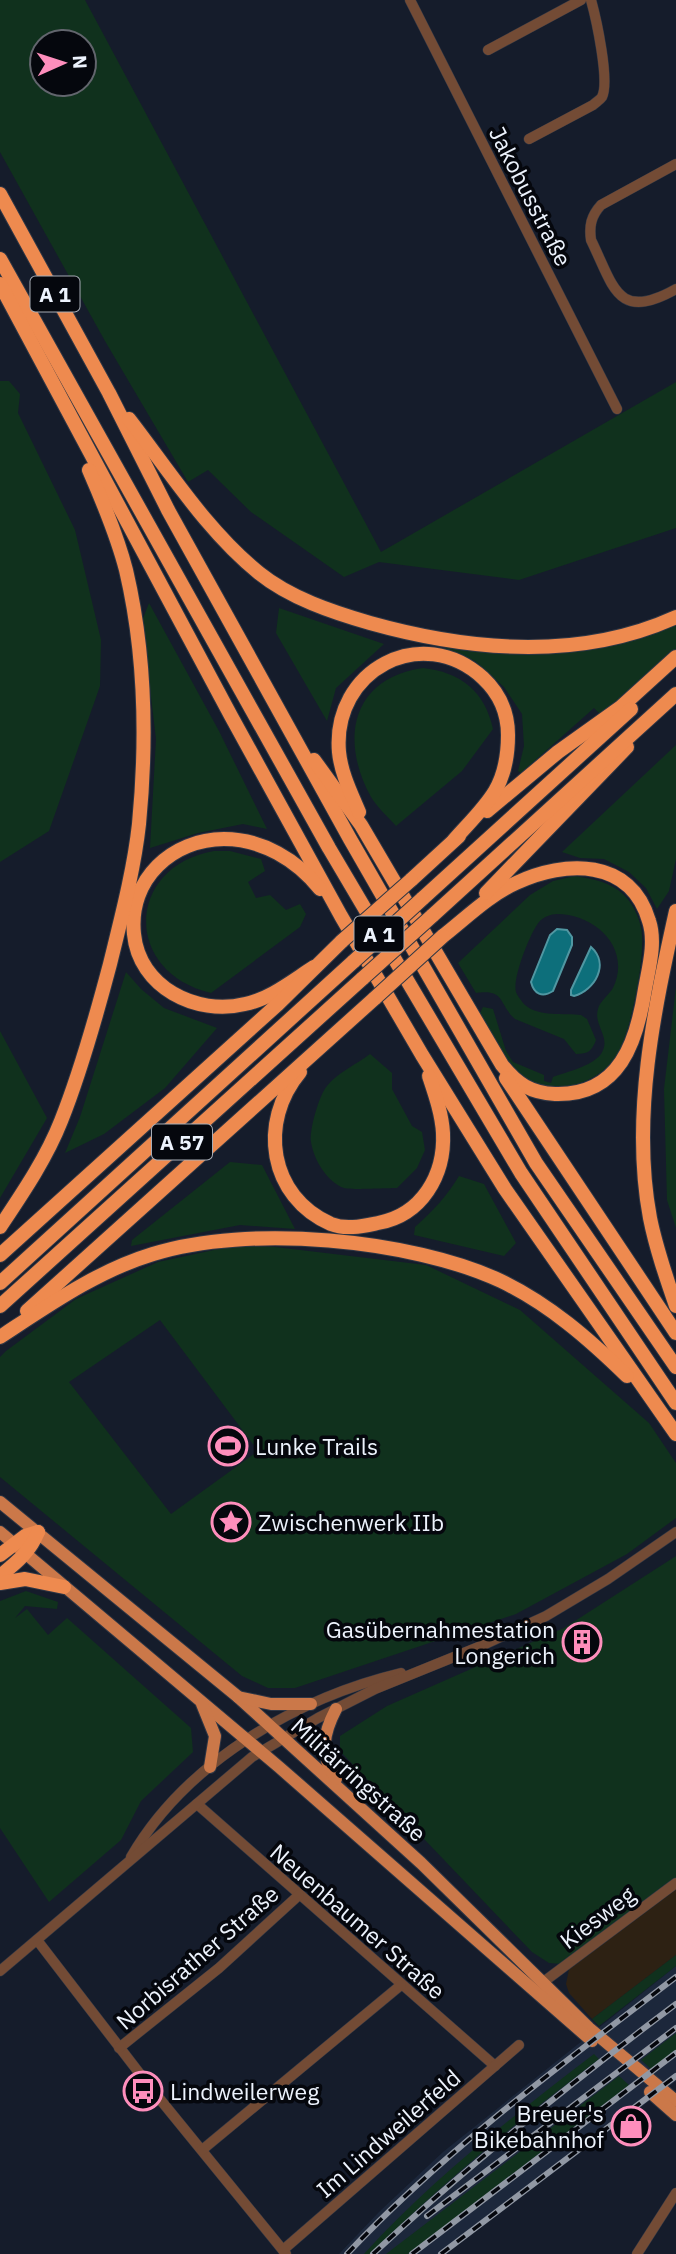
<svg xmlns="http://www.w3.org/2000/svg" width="676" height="2254" font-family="'IBM Plex Sans',sans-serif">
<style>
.built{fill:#1c273b}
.industrial{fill:#2d2113}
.green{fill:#10311d;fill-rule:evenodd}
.water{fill:#0d6f7b;stroke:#5097a2;stroke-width:2}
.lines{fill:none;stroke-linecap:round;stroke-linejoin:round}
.minor-casing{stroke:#2f3644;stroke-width:11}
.major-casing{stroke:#2f3644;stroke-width:14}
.highway-casing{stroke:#2f3644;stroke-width:16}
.minor{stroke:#734b35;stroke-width:10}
.major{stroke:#cb7849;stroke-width:12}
.highway{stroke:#ee8a4f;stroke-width:14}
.rail-casing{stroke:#9198a4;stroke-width:6}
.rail{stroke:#05070d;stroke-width:3.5;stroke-dasharray:10;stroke-linecap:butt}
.highway-bridge-casing{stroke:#2f3644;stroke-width:16;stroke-linecap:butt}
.highway-bridge{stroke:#ee8a4f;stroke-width:14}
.labels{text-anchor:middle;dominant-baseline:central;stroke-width:7;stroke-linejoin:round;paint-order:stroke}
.shield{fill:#05070d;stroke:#a7acb5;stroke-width:2}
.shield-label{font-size:21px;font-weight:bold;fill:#edf3fd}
.street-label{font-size:23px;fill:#edf3fd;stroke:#05070d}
.poi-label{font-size:23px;fill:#edf3fd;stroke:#05070d;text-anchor:start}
</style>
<rect width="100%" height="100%" fill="#151c2b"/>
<path class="built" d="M676,1966V2081L445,2254H339L380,2211L443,2152Z"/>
<path class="industrial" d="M676,1888V1955L592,2019L569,1993L566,1984L569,1969Z"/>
<g class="green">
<path d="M0,0H85L381,552L676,382V528L519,580L379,562L344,577L251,512L208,470L188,482L105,341L0,152ZM84,42V84H42V42Z"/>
<path d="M0,381H9L20,394L18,413L75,530L101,640L100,686L49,831L0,862Z"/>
<path d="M149,603L219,731L267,829L243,824L198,833L150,848L156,739L142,621Z"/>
<path d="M279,608L384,644L336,688L327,721L276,633Z"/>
<path d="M676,622V650L601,715L594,708L521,773L518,771L524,746L522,714L504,687L475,661L445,649L446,646C529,658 599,657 676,622Z"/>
<path d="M423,668C460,672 485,691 493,729L462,771L396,826C388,817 377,807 371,797C339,739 352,678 423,668Z"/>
<path d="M676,745V859L669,891L657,909L646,888L629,872L604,859L580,858L562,852Z"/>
<path d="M214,851H230L261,859L265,871L248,882L256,898L270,895L286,910L300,904L306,914L300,927L211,993C122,972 126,866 214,851Z"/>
<path d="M575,876C594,879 610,882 624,895C632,903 639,916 641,928C647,952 630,1037 616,1057C596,1084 556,1097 526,1079C507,1068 492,1032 480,1013L483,1007L493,1009L506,1051L513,1062L544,1075V1081L551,1083L553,1077C567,1072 592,1066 601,1054C612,1037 593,1026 598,1009C600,1001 609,995 613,988C632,948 595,914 557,914C551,914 543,917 539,922C530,933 512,979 516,992C517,995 522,1002 525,1005C538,1017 565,1013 581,1015L587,1019L596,1040C592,1051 588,1054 576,1054L564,1039L515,1019C498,1004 506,989 476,993L458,963L530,895L553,881Z"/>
<path d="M126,972L141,989L164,1008L217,1028L165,1088L104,1134L65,1153L80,1117Z"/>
<path d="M676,987V1228L667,1200L664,1089Z"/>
<path d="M0,1031L47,1118L0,1198Z"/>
<path d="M370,1054L392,1073V1089L412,1126L422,1132L425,1150L417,1168L397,1188C388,1188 348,1190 344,1188C327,1182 314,1160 311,1142C309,1131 319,1095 327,1086C337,1073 357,1064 370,1054Z"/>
<path d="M230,1162L262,1165L295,1229L240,1225L131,1246L132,1240Z"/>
<path d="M459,1176L484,1184L516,1243L504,1256L414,1235L415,1227C432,1212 447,1196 459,1176Z"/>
<path d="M237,1245L275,1247L426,1265L520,1310L649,1423L676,1463V1518L627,1554L516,1614L295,1688H268L242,1676L0,1477V1357L6,1351L76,1299L158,1262ZM160,1320L258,1451L171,1514L69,1382Z"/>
<path d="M676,1556V1880L562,1964L549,1963L532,1952L340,1751V1736L387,1706L564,1628Z"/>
<path d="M26,1591L58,1602L57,1609L25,1606L15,1618L27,1609L48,1635L67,1618L191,1728L193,1752L141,1801L121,1840L49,1902L0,1828V1601Z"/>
<path d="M676,1955V1966L599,2026L592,2019Z"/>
<path d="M676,2033V2050L651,2069L641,2060Z"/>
<path d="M594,2054L599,2059C519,2120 441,2184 370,2254H364C432,2179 513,2116 594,2054Z"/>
<path d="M619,2076L629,2085L408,2254H386Z"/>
</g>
<g class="water">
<path d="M557,929L567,930L572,937V945L553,991C542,998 534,994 531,982L550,935Z"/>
<path d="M591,947C610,964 595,990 574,996L571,995V990Z"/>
</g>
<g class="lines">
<defs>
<g id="minor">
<path d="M410,0L617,409"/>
<path d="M488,50L581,0"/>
<path d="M529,139L593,105C596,102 600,100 602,97C610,81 596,18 591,0"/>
<path d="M676,164L601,205C591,216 589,226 591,240C614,287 617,322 676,289"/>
<path d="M197,1804L495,2066"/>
<path d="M131,1857C186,1762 297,1698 401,1673"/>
<path d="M37,1940L150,2087L286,2254"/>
<path d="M0,1971L252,1757L318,1718L375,1689L481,1646L546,1616L608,1579L676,1532"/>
<path d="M542,1983L676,1883"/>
<path d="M119,2048L219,1968L299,1895"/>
<path d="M202,2150L401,1985"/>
<path d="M283,2250L519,2045"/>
<path d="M637,2254L676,2193"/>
</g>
<g id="major">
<path d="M0,1502L237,1696L421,1863L589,2028L676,2101"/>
<path d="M0,1532L279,1767L592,2041"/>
<path d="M238,1697L271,1704H311"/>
<path d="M202,1704L215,1736L210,1767"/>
<path d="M336,1709C323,1734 319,1754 336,1779"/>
<path d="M650,2092L676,2115"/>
</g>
<g id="highway">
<path d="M0,194L109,393L168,510L350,839L536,1163L676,1367"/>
<path d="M0,259L329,848L521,1173L676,1403"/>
<path d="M0,284L231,716L341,916L422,1055L505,1189L676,1434"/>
<path d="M129,419C170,472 207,531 259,573C290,598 332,612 370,623C470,651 579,661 676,617"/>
<path d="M314,760L361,825L502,1065C517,1084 531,1093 555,1094C620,1096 637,1041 645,989C649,967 656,942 649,921C631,858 565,860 516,883C489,895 466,918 443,936"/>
<path d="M487,811L558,752L621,707L676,657"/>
<path d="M359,812C351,793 341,773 339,752C332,670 422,622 483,678C499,693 508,713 508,735C508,755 505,774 495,791C484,809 468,824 454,840"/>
<path d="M411,880L459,836"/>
<path d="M486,893L627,747"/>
<path d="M422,899L631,709"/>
<path d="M676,911C654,1010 631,1117 650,1218C656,1248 666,1277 676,1306"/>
<path d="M432,916L676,694"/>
<path d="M314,967C292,981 270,999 245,1004C196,1016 139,987 134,934C128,879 173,839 224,839C262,839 297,860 320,889"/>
<path d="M300,1072C258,1122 269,1197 331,1224C346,1230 363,1226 378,1223C422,1215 445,1175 443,1133C442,1114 435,1094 429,1076"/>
<path d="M506,1078L676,1333"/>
<path d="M0,1227C22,1194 46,1159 61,1121C81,1071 96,1017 110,964C121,919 134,870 139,824C147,741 145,651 126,570C117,535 103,502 89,470"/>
<path d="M0,1255L278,1004L342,941"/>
<path d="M0,1283L354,961"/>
<path d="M0,1306L363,978"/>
<path d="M27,1311L375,998"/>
<path d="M0,1337C49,1305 97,1271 153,1254C248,1224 411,1239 501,1281C549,1304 589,1339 627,1376"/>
<path d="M0,1555L25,1536L38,1532"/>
<path d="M0,1576C16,1563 30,1552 38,1532"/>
<path d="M0,1583L25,1579L64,1587"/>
</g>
</defs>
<use href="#minor" class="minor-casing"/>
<use href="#major" class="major-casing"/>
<use href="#highway" class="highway-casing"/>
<use href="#minor" class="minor"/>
<use href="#major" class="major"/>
<use href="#highway" class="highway"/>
<defs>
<g id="rail">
<path d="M427,2216L676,2028"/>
<path d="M347,2254C446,2149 562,2064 676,1977"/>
<path d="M373,2254C469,2164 571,2083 676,2004"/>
<path d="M412,2254L676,2053"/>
<path d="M441,2254L676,2076"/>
</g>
</defs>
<use href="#rail" class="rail-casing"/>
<use href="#rail" class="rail"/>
<defs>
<g id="highway-bridge">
<path d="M342,941L411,880"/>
<path d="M354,961L422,899"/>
<path d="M363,978L432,916"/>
<path d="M375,998L443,936"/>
</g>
</defs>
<use href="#highway-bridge" class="highway-bridge-casing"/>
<use href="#highway-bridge" class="highway-bridge"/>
</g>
<defs>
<symbol id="stadium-ring" viewBox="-11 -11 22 22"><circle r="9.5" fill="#05070d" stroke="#fe8ebc" stroke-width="1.5"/><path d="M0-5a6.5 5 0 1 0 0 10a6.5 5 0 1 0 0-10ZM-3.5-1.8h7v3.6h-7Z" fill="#fe8ebc"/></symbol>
<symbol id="sight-ring" viewBox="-11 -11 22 22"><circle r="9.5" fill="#05070d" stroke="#fe8ebc" stroke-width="1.5"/><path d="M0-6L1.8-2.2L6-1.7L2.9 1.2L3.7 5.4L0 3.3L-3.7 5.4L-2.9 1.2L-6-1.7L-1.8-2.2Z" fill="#fe8ebc"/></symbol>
<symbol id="building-ring" viewBox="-11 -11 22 22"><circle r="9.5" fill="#05070d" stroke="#fe8ebc" stroke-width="1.5"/><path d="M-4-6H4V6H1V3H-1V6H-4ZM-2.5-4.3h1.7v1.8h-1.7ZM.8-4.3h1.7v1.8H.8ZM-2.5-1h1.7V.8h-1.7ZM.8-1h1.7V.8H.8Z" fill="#fe8ebc"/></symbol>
<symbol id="bus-ring" viewBox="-11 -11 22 22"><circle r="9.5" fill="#05070d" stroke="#fe8ebc" stroke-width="1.5"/><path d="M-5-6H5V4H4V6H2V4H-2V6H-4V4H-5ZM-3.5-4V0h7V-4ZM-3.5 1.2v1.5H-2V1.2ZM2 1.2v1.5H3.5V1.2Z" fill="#fe8ebc"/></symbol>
<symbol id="shop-ring" viewBox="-11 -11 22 22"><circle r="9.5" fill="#05070d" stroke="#fe8ebc" stroke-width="1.5"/><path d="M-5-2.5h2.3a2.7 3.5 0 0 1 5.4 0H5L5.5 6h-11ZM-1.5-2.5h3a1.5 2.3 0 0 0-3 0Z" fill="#fe8ebc"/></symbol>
</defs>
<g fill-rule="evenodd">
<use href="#stadium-ring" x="206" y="1424" width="44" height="44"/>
<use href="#sight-ring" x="209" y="1500" width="44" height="44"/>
<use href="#building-ring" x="560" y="1620" width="44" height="44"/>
<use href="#bus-ring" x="121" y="2069" width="44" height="44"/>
<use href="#shop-ring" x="609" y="2104" width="44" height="44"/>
</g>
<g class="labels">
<g class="shield">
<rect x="30.5" y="276.5" width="49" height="35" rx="5"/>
<rect x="354.5" y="916.5" width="49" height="35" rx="5"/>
<rect x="152" y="1124.5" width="60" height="35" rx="5"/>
</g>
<g class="shield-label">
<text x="55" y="294">A 1</text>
<text x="379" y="934">A 1</text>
<text x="182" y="1142">A 57</text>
</g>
<g class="street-label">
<text transform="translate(531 196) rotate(63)">Jakobusstraße</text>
<text transform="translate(359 1779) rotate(42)">Militärringstraße</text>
<text transform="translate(597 1917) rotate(-37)">Kiesweg</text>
<text transform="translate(358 1921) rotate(41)">Neuenbaumer Straße</text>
<text transform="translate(197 1957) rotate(-41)">Norbisrather Straße</text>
<text transform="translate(388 2133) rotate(-41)">Im Lindweilerfeld</text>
</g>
<g class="poi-label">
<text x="255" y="1446">Lunke Trails</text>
<text x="258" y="1522">Zwischenwerk IIb</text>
<text x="555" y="1629" text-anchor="end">Gasübernahmestation<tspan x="555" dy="26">Longerich</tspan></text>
<text x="170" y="2091">Lindweilerweg</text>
<text x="604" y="2113" text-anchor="end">Breuer's<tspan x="604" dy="26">Bikebahnhof</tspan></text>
</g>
</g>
<g transform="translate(63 63) rotate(87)"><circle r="33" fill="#05070d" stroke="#62656d" stroke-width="2"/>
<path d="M0-5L12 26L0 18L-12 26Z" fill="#fe8ebc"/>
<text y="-10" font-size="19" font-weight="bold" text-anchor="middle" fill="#edf3fd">N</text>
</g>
</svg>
